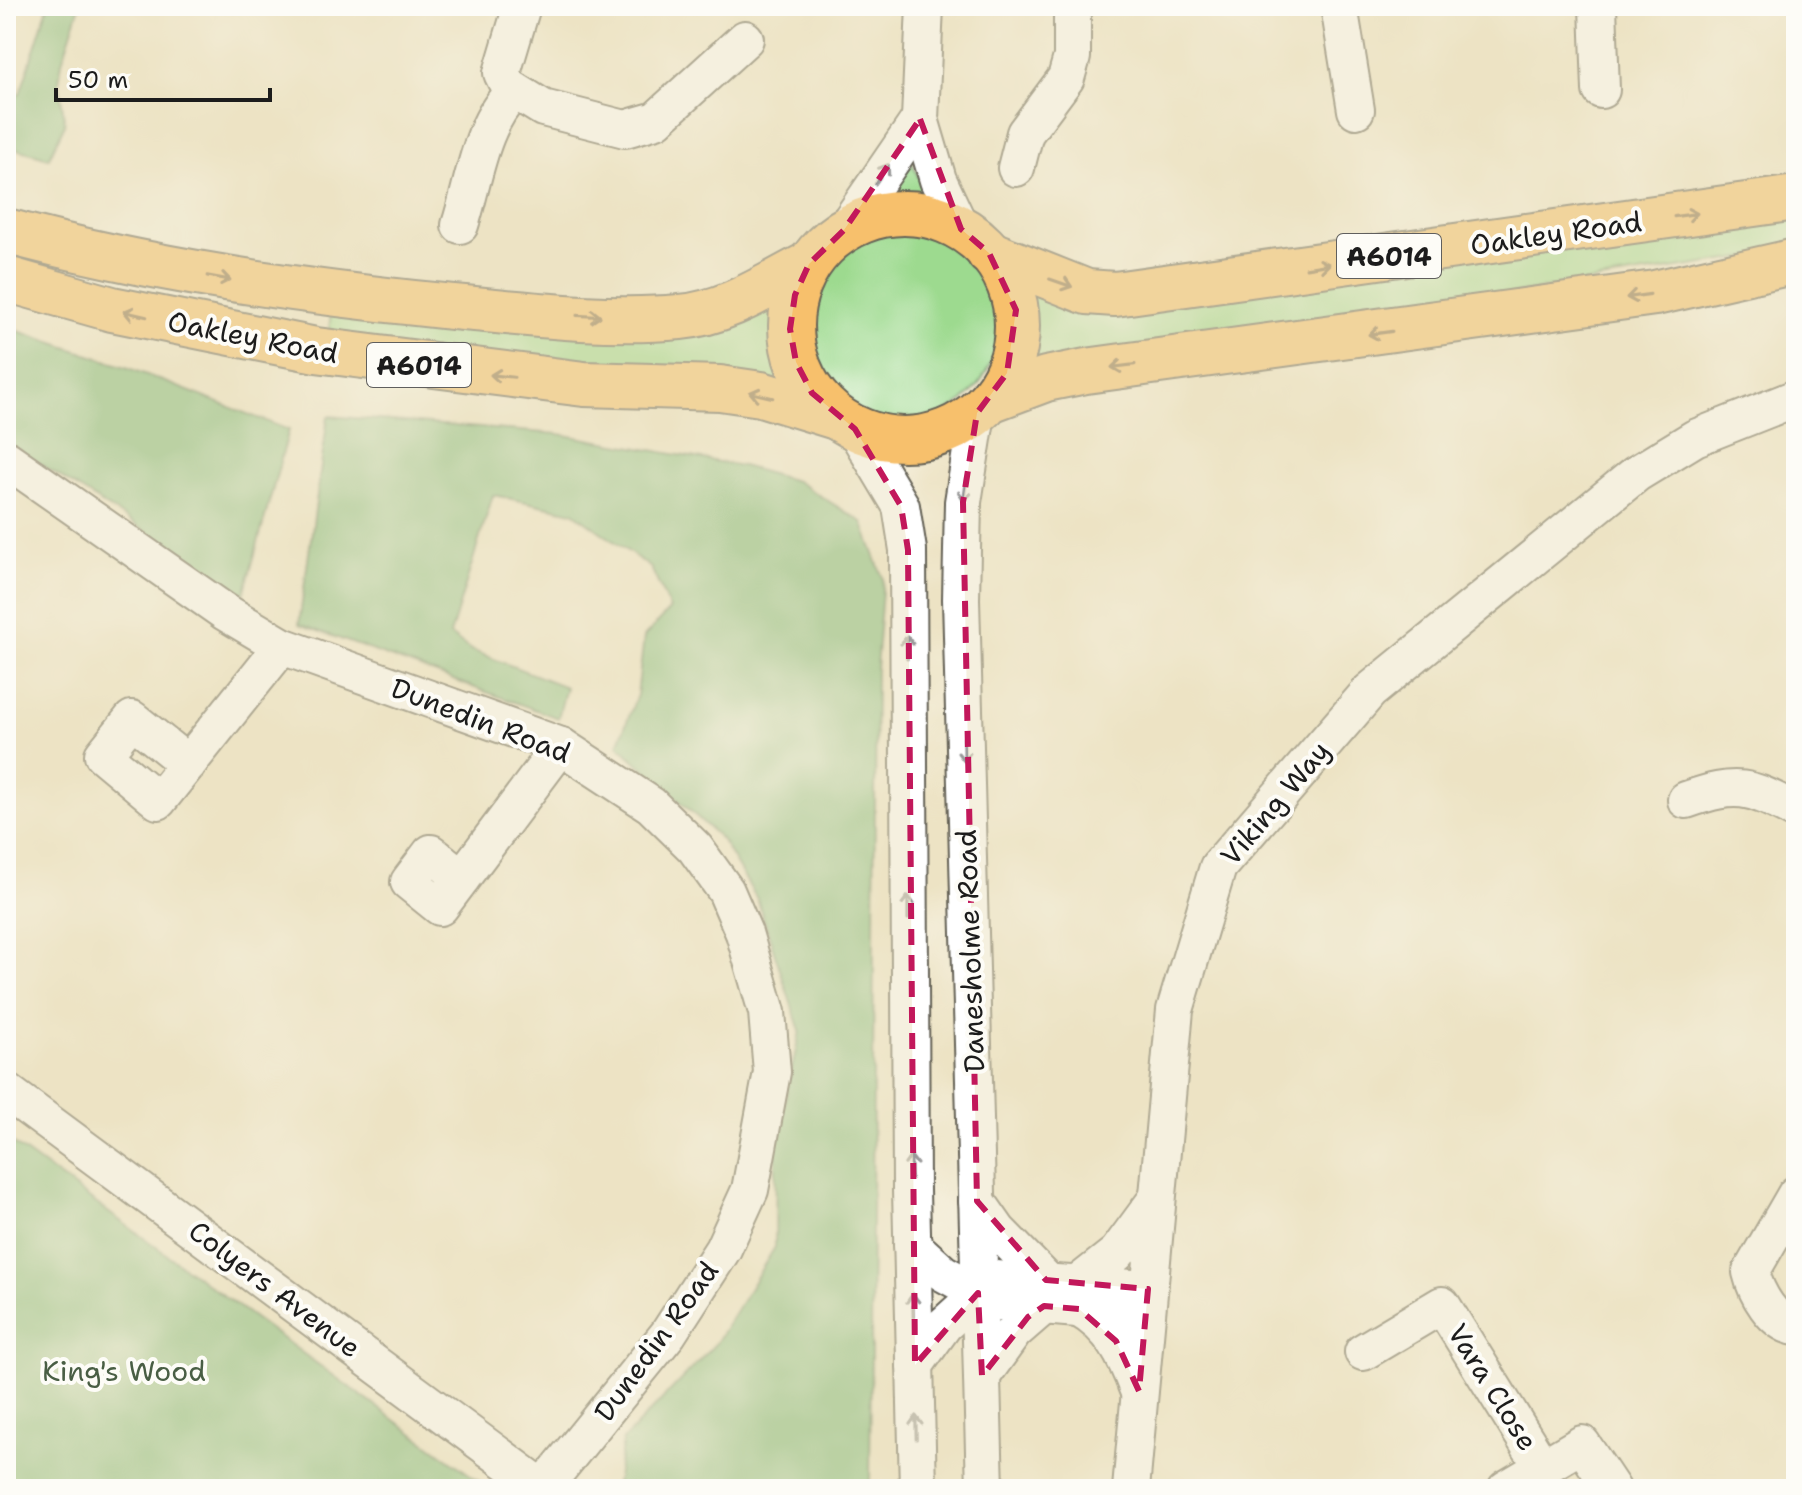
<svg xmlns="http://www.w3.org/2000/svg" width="1802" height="1495" font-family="'Shantell Sans',sans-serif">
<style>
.green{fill:#9dda8f;stroke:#5c7b56;stroke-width:2}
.forest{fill:#7eba7a;stroke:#4d6b4b;stroke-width:2}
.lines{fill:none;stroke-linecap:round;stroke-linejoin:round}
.minor-casing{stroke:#656257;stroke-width:40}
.major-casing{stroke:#656257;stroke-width:48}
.minor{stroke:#fff;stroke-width:36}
.major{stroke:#f7c06c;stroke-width:44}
.oneway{stroke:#999}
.oneway2{stroke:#8a6e44}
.marked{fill:none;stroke:#c2185b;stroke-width:6;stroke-dasharray:16 10;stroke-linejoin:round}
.labels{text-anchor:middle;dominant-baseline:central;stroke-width:8;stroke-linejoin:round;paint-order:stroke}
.shield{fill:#fdfcf7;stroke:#605f5e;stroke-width:2}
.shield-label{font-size:26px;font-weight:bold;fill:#1c1c1c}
.street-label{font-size:28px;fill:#1c1c1c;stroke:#fdfcf7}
.park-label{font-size:28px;fill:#495e44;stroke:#fdfcf7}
</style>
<rect width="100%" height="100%" fill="#fdfcf7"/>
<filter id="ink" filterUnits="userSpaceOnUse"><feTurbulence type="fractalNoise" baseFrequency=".0125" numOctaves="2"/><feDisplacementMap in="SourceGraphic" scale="16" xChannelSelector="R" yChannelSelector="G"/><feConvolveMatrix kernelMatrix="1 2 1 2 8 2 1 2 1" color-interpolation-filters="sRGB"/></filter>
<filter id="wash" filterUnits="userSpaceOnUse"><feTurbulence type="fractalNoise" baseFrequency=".006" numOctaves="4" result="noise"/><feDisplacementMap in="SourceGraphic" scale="32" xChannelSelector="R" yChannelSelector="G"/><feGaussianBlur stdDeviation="1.8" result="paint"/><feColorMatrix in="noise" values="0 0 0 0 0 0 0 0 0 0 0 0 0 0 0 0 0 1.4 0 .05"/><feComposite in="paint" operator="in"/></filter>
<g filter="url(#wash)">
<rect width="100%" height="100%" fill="#ede3c4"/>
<g class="green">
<path d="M912,163L930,202L882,200Z"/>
<path d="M1796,219V247L1774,253L1029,369L1032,338L1025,290Z"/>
<circle cx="901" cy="326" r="97"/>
<path d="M777,299L772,354L787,381L525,364L328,339L331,312Z"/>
</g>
<g class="forest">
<path d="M48,6H80L62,62L59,82L65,124L49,158L6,146V90L20,94Z"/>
<path d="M6,327L129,368L289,430L244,594L6,442Z"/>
<path d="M328,416L559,434L742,466L796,481L862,522L883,578L876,669L870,1489H615L623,1440L716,1343L775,1247L776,1142L800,1031L757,899L721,839L618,745L637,695L644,637L670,609L651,568L573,512L493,495L450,635L471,650L566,687L558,718L299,624Z"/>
<path d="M6,1138L490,1489H6Z"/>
</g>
</g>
<g filter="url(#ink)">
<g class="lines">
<defs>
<g id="minor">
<path d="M522,6L502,73L509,87L543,108L625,129L656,120L745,39"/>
<path d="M925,6L920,119L938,180L961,229"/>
<path d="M1339,6L1356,110"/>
<path d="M1598,6L1601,90"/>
<path d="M1016,168L1025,133L1066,78L1072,57V6"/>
<path d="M460,225C474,182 480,122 515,91"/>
<path d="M844,230L920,119"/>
<path d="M977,413L963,502L961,599L985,1489"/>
<path d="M855,429L901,506L908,550L911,1190L918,1489"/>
<path d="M6,459L225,612L282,646L561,746L651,805L695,848L726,891L744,933L767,1012L772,1072L750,1190L723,1249L668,1334L543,1488"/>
<path d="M188,764L132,719L103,755L158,801L282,646"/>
<path d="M1686,800C1738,782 1748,786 1796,811"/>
<path d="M462,878L431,853L409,882L440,907L561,746"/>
<path d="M6,1091L544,1489"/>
<path d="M1796,1194L1751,1272C1756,1293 1773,1324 1796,1327"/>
<path d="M977,1201L998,1231L1046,1280"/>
<path d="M912,1245L943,1273L996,1302L1146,1315"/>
<path d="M1079,1283L1117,1253L1156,1200"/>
<path d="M1079,1309C1112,1328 1125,1355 1138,1390"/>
<path d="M1363,1352L1442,1305L1542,1466"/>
<path d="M915,1365L944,1325L995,1279L1148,1289"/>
<path d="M982,1376L1014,1332L1044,1306"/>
<path d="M1131,1489L1175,1010L1218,867L1370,691L1636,474L1695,438L1796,398"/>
<path d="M1506,1489L1582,1444L1612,1489"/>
</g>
<g id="major">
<circle cx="904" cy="326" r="113"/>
<path d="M6,231C150,270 295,291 443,306C520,313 603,324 680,317C727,313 768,285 809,264"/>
<path d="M989,253L1087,292L1115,294L1796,198"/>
<path d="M6,279L112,309L316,350L584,384L720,388L761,394L836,417"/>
<path d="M990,400L1046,379L1086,371L1655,293L1796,261"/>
</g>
</defs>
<use href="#minor" class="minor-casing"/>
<use href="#major" class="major-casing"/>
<use href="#minor" class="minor"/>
<use href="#major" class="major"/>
</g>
<defs><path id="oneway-shaft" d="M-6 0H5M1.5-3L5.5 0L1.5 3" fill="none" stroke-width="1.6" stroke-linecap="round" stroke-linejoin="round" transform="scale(2)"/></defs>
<g class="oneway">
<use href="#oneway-shaft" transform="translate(882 174) rotate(-56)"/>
<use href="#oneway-shaft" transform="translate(965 490) rotate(98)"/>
<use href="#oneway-shaft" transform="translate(907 647) rotate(-90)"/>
<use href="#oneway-shaft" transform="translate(964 750) rotate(89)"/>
<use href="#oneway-shaft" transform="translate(908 907) rotate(-90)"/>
<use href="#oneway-shaft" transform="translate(911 1167) rotate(-91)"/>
<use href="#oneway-shaft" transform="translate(913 1305) rotate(-91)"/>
<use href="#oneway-shaft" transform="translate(916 1427) rotate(-91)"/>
</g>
<g class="oneway2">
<use href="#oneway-shaft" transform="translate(1686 215) rotate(-8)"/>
<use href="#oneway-shaft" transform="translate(1318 266) rotate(-9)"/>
<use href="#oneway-shaft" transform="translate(219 278) rotate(10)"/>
<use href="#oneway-shaft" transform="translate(1061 283) rotate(19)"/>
<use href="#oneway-shaft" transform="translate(1638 296) rotate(172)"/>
<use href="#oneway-shaft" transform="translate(135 314) rotate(-167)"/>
<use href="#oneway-shaft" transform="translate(589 316) rotate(3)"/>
<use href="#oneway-shaft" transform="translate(1380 333) rotate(172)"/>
<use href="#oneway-shaft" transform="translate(1123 366) rotate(173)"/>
<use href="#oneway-shaft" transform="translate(502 376) rotate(-174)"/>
<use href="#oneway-shaft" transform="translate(761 395) rotate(-167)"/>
</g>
</g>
<path d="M0 0H1802V1495H0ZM920,119L961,229L989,253L1016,310L1007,373L977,413L963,502L977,1201L1046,1280L1148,1289L1139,1391L1116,1341L1079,1309L1044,1306L1028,1317L982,1376L978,1293L915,1365L908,550L901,506L855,429L812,393L796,362L790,329L795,295L809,264L844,230Z" fill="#ede3c4" fill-opacity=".55" fill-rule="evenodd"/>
<path class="marked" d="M920,119L961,229L989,253L1016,310L1007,373L977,413L963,502L977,1201L1046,1280L1148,1289L1139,1391L1116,1341L1079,1309L1044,1306L1028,1317L982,1376L978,1293L915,1365L908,550L901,506L855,429L812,393L796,362L790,329L795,295L809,264L844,230Z"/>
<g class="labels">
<g class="shield">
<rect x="1337" y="234" width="104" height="44" rx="6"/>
<rect x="367" y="343" width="104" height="44" rx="6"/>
</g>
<g class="shield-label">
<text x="1389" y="256">A6014</text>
<text x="419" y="365">A6014</text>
</g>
<g class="street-label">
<text transform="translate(1556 233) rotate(-8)">Oakley Road</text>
<text transform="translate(253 337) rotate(11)">Oakley Road</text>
<text transform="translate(481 720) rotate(21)">Dunedin Road</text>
<text transform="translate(1275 803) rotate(-50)">Viking Way</text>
<text transform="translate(970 951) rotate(-92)">Danesholme Road</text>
<text transform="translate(275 1289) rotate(37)">Colyers Avenue</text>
<text transform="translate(656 1341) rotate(-54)">Dunedin Road</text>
<text transform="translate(1493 1387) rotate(58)">Vara Close</text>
</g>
<g class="park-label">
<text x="124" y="1371">King's Wood</text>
</g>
</g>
<rect width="1802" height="1495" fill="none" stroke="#fdfcf7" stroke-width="32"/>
<path d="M56 88v12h214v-12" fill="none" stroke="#1c1c1c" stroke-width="4"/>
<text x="68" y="88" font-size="24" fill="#1c1c1c" stroke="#fdfcf7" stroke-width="6" paint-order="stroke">50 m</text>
</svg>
